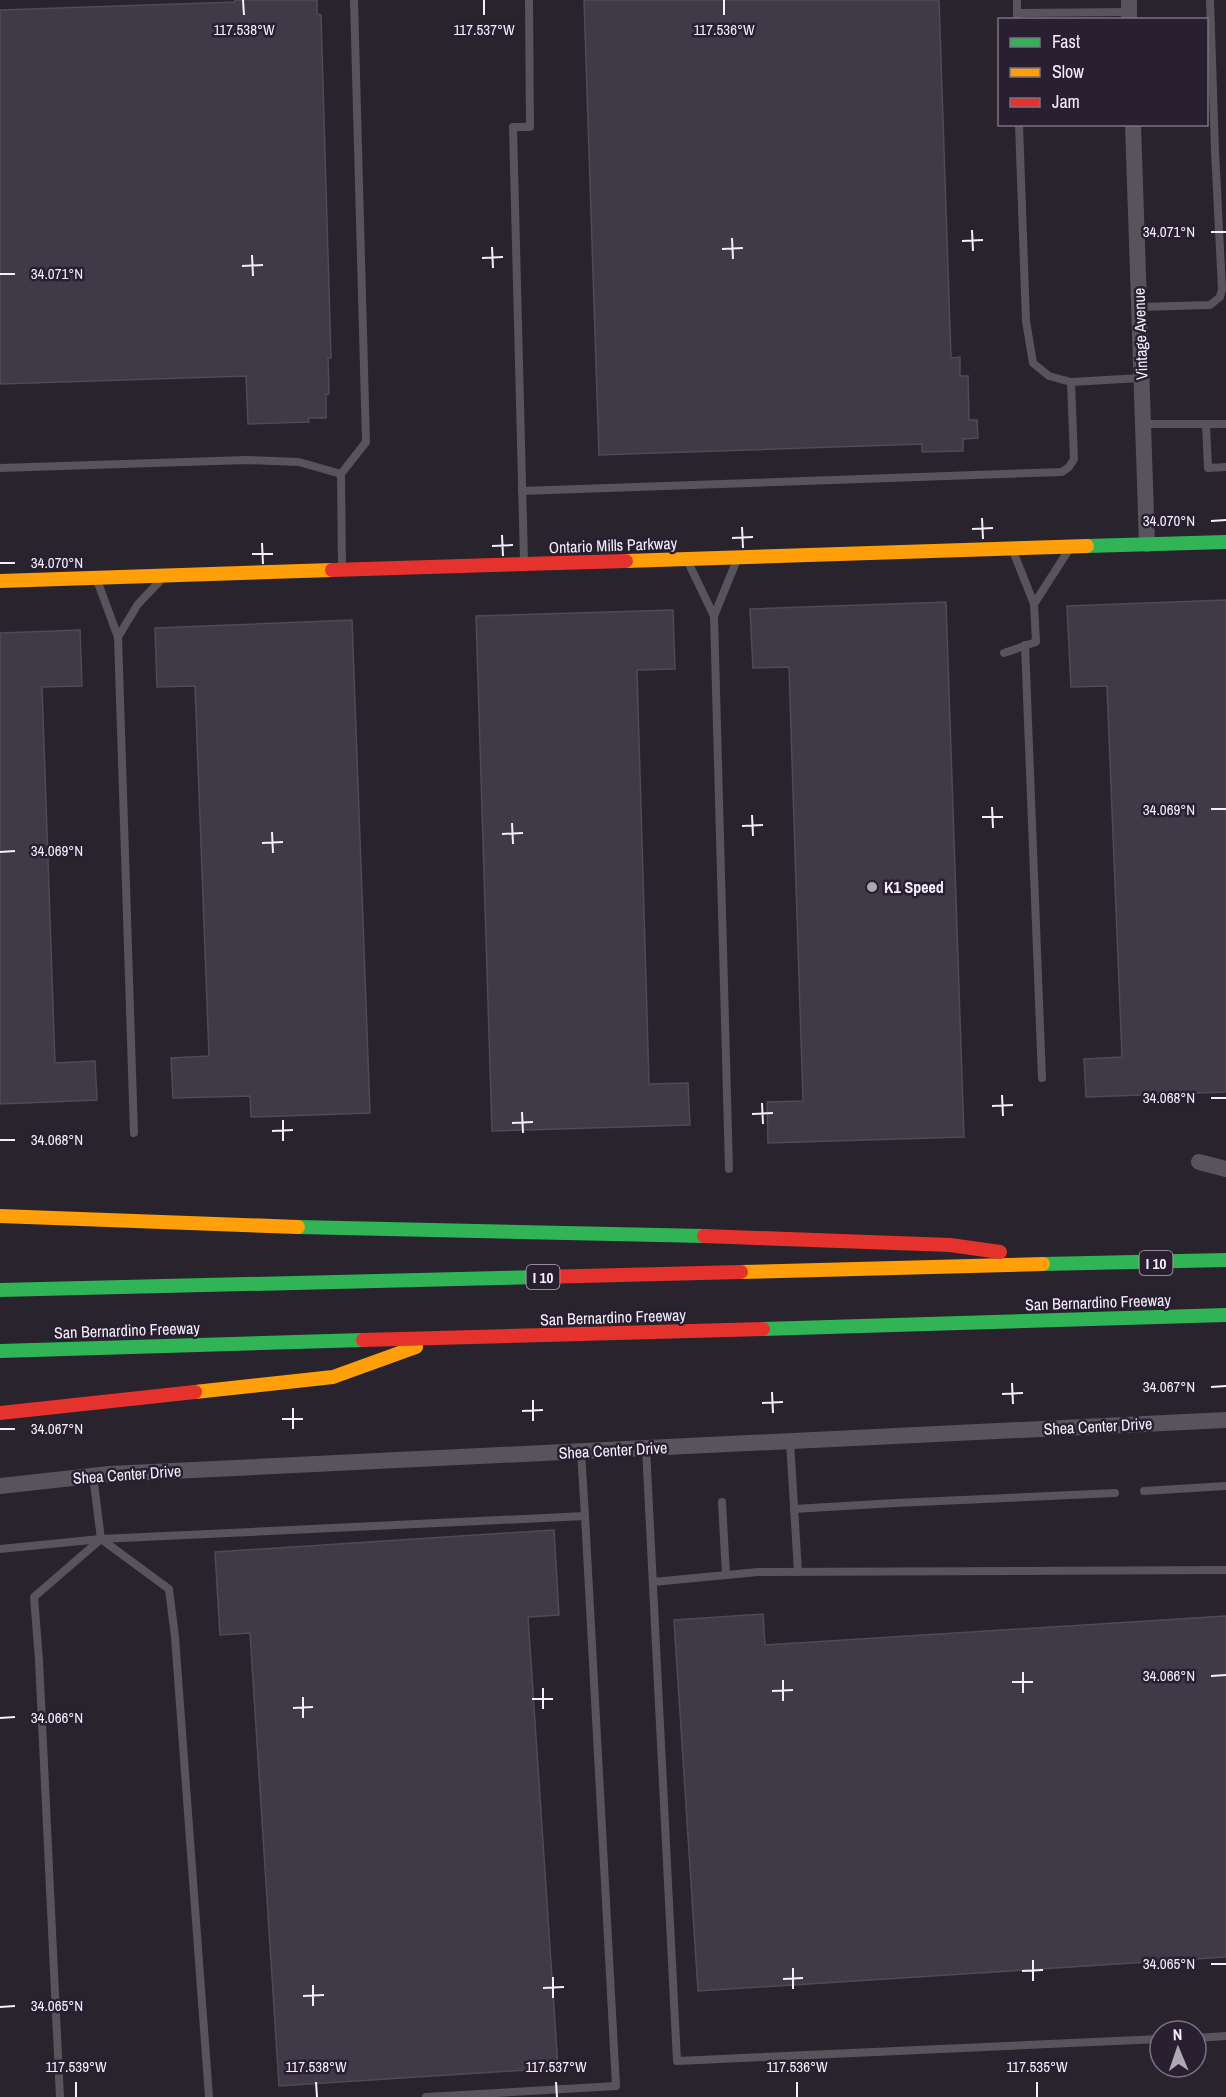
<svg xmlns="http://www.w3.org/2000/svg" width="1226" height="2097" font-family="'Archivo Narrow',sans-serif">
<style>
.building{fill:#403948;stroke:#4f4b54;stroke-width:1.5}
.lines{fill:none;stroke-linecap:round;stroke-linejoin:round}
.lane{stroke:#58545b;stroke-width:8}
.street{stroke:#58545b;stroke-width:16}
.fast{stroke:#30b455;stroke-width:14}
.slow{stroke:#ff9f0a;stroke-width:14}
.jam{stroke:#e5322d;stroke-width:14}
.ticks{fill:none;stroke:#f5effc;stroke-width:2}
.poi-dot{fill:#ada8b4;stroke:#281f31;stroke-width:2}
.labels{text-anchor:middle;dominant-baseline:central;stroke-width:5;stroke-linejoin:round;paint-order:stroke}
.shield{fill:#281f31;stroke:#b8b1bf;stroke-width:1.5}
.shield-label{font-size:15px;font-weight:bold;fill:#f5effc}
.street-label{font-size:16px;fill:#f5effc;stroke:#281f31}
.poi-label{font-size:16px;font-weight:bold;fill:#f5effc;stroke:#281f31;text-anchor:start}
.ticks-label{font-size:15px;text-anchor:middle;fill:#f5effc;stroke:#281f31;stroke-width:5;stroke-linejoin:round;paint-order:stroke}
</style>
<rect width="100%" height="100%" fill="#28232d"/>
<g class="building">
<path d="M235,0H317V14L321,15L331,358H328L329,394H326V418H308L309,422L248,424L246,376L0,384V10L235,2Z"/>
<path d="M584,0H939L951,358L960,357V376H968L969,420H977L978,438L963,439V451L922,452V444L599,455Z"/>
<path d="M1226,600V1092L1086,1097L1084,1059L1122,1057L1107,686L1071,687L1067,606Z"/>
<path d="M946,602L964,1137L768,1143L767,1102L803,1101L789,667L753,668L750,609Z"/>
<path d="M673,610L675,669L637,670L649,1084L688,1083L690,1125L492,1131L476,616Z"/>
<path d="M352,620L370,1113L251,1117L250,1096L173,1098L171,1058L209,1056L195,686L157,687L155,628Z"/>
<path d="M80,630L82,686L42,687L55,1063L95,1061L97,1100L0,1104V633Z"/>
<path d="M554,1530L559,1615L528,1617L558,2068L279,2086L250,1633L220,1635L215,1552Z"/>
<path d="M763,1614L765,1645L1226,1616V1957L698,1991L674,1620Z"/>
</g>
<g class="lines">
<g class="lane">
<path d="M1017,0V13"/>
<path d="M1017,20V13L1129,12"/>
<path d="M1019,124L1026,321L1033,363L1049,376L1071,382"/>
<path d="M1139,307L1210,305L1220,297L1222,289L1215,151L1210,0"/>
<path d="M1143,424H1226"/>
<path d="M1206,424L1208,468L1226,467"/>
<path d="M0,468L246,460L299,462L341,474"/>
<path d="M522,491L1062,472L1069,467L1074,459L1071,382L1141,378"/>
<path d="M524,561L513,127H530L529,0"/>
<path d="M688,562L714,616"/>
<path d="M342,569L341,474L366,442L354,0"/>
<path d="M97,580L118,637L134,1133"/>
<path d="M1034,604L1068,551"/>
<path d="M118,637L138,604L161,580"/>
<path d="M1025,645L1042,1078"/>
<path d="M1004,653L1036,642L1034,604L1013,551"/>
<path d="M729,1169L714,616L736,562"/>
<path d="M790,1441L798,1572"/>
<path d="M646,1448L677,2061L1160,2039"/>
<path d="M93,1475L101,1539L169,1589L175,1637L209,2097"/>
<path d="M1144,1491L1226,1486"/>
<path d="M722,1502L726,1575"/>
<path d="M794,1509L895,1503L1115,1493"/>
<path d="M0,1549L101,1539L585,1516L581,1452"/>
<path d="M653,1582L758,1572L1226,1570"/>
<path d="M1196,2038L1226,2036"/>
<path d="M60,2097L39,1660L34,1597L101,1539"/>
<path d="M426,2097L616,2086L585,1516"/>
</g>
<g class="street">
<path d="M1129,0V20"/>
<path d="M1133,124L1147,544"/>
<path d="M1199,1162L1226,1169"/>
<path d="M0,1486L109,1474L1226,1420"/>
</g>
<g class="fast">
<path d="M1087,546L1226,542"/>
<path d="M298,1227L704,1236"/>
<path d="M1043,1264L1226,1260"/>
<path d="M0,1290L541,1277"/>
<path d="M763,1329L1226,1315"/>
<path d="M0,1351L363,1340"/>
</g>
<g class="slow">
<path d="M626,561L1087,546"/>
<path d="M0,581L332,570"/>
<path d="M0,1216L298,1227"/>
<path d="M741,1272L1043,1264"/>
<path d="M195,1392L333,1377L416,1347"/>
</g>
<g class="jam">
<path d="M332,570L626,561"/>
<path d="M704,1236L950,1245L1000,1252"/>
<path d="M541,1277L741,1272"/>
<path d="M363,1340L763,1329"/>
<path d="M0,1413L195,1392"/>
</g>
</g>
<path class="ticks" d="M243,0L244,15M484,0V15M724,0V15M972,230L973,251M1211,232H1226M732,238L733,259M962,241L983,240M492,247L493,268M722,249L743,248M252,255L253,276M482,258L503,257M242,266L263,265M0,274H15M982,518L983,539M1211,521L1226,520M742,527L743,548M972,529L993,528M502,535L503,556M732,538L753,537M262,543L263,564M492,546L513,545M252,554H273M0,563H15M992,807L993,828M1211,809H1226M752,815L753,836M982,817H1003M512,823L513,844M742,826L763,825M272,832L273,853M502,834L523,833M262,843L283,842M0,852L15,851M1002,1095L1003,1116M1211,1098H1226M762,1103L763,1124M992,1106L1013,1105M522,1112L523,1133M752,1114L773,1113M283,1120V1141M512,1123L533,1122M272,1131L293,1130M0,1140H15M1012,1383L1013,1404M1211,1387L1226,1386M772,1392L773,1413M1002,1394L1023,1393M533,1400V1421M762,1403L783,1402M293,1408V1429M522,1411L543,1410M282,1419H303M0,1429H15M1023,1672V1693M1211,1676L1226,1675M783,1680V1701M1012,1682H1033M543,1688V1709M772,1691L793,1690M303,1697V1718M532,1699H553M293,1708L313,1707M0,1718L15,1717M1033,1960V1981M1211,1964H1226M793,1968V1989M1022,1971L1043,1970M553,1977V1998M783,1979L803,1978M313,1985V2006M543,1988L564,1987M303,1996L324,1995M0,2007L15,2006M76,2082V2097M316,2082L317,2097M556,2082L557,2097M797,2082V2097M1037,2082V2097"/>
<circle class="poi-dot" cx="872" cy="887" r="6"/>
<g class="labels">
<g class="shield">
<rect x="1139.5" y="1251" width="33" height="24" rx="4.5"/>
<rect x="526.5" y="1265" width="33" height="24" rx="4.5"/>
</g>
<g class="shield-label">
<text x="1156" y="1263">I 10</text>
<text x="543" y="1277">I 10</text>
</g>
<g class="street-label">
<text transform="translate(1140 334) rotate(-92)">Vintage Avenue</text>
<text transform="translate(613 545) rotate(-2)">Ontario Mills Parkway</text>
<text transform="translate(1098 1302) rotate(-2)">San Bernardino Freeway</text>
<text transform="translate(613 1317) rotate(-2)">San Bernardino Freeway</text>
<text transform="translate(127 1330) rotate(-2)">San Bernardino Freeway</text>
<text transform="translate(1098 1426) rotate(-3)">Shea Center Drive</text>
<text transform="translate(613 1450) rotate(-3)">Shea Center Drive</text>
<text transform="translate(127 1474) rotate(-4)">Shea Center Drive</text>
</g>
<g class="poi-label">
<text x="884" y="887">K1 Speed</text>
</g>
</g>
<g class="ticks-label">
<text x="244" y="35">117.538°W</text>
<text x="484" y="35">117.537°W</text>
<text x="724" y="35">117.536°W</text>
<text x="1169" y="237">34.071°N</text>
<text x="57" y="279">34.071°N</text>
<text x="1169" y="526">34.070°N</text>
<text x="57" y="568">34.070°N</text>
<text x="1169" y="815">34.069°N</text>
<text x="57" y="856">34.069°N</text>
<text x="1169" y="1103">34.068°N</text>
<text x="57" y="1145">34.068°N</text>
<text x="1169" y="1392">34.067°N</text>
<text x="57" y="1434">34.067°N</text>
<text x="1169" y="1681">34.066°N</text>
<text x="57" y="1723">34.066°N</text>
<text x="1169" y="1969">34.065°N</text>
<text x="57" y="2011">34.065°N</text>
<text x="76" y="2072">117.539°W</text>
<text x="316" y="2072">117.538°W</text>
<text x="556" y="2072">117.537°W</text>
<text x="797" y="2072">117.536°W</text>
<text x="1037" y="2072">117.535°W</text>
</g>
<rect x="998" y="18" width="210" height="108" fill="#281f31" stroke="#7a7282" stroke-width="1.5"/>
<rect x="1010" y="38" width="30" height="9" fill="#30b455" stroke="#7a7282" stroke-width="1.5"/>
<text x="1052" y="48" font-size="18" fill="#f5effc">Fast</text>
<rect x="1010" y="68" width="30" height="9" fill="#ff9f0a" stroke="#7a7282" stroke-width="1.5"/>
<text x="1052" y="78" font-size="18" fill="#f5effc">Slow</text>
<rect x="1010" y="98" width="30" height="9" fill="#e5322d" stroke="#7a7282" stroke-width="1.5"/>
<text x="1052" y="108" font-size="18" fill="#f5effc">Jam</text>
<g transform="translate(1178 2049) rotate(358)"><circle r="28" fill="#281f31" stroke="#7a7282" stroke-width="1.5"/>
<path d="M0-4.5L10 22L0 15L-10 22Z" fill="#ada8b4"/>
<text y="-9" font-size="16" font-weight="bold" text-anchor="middle" fill="#f5effc">N</text>
</g>
</svg>
